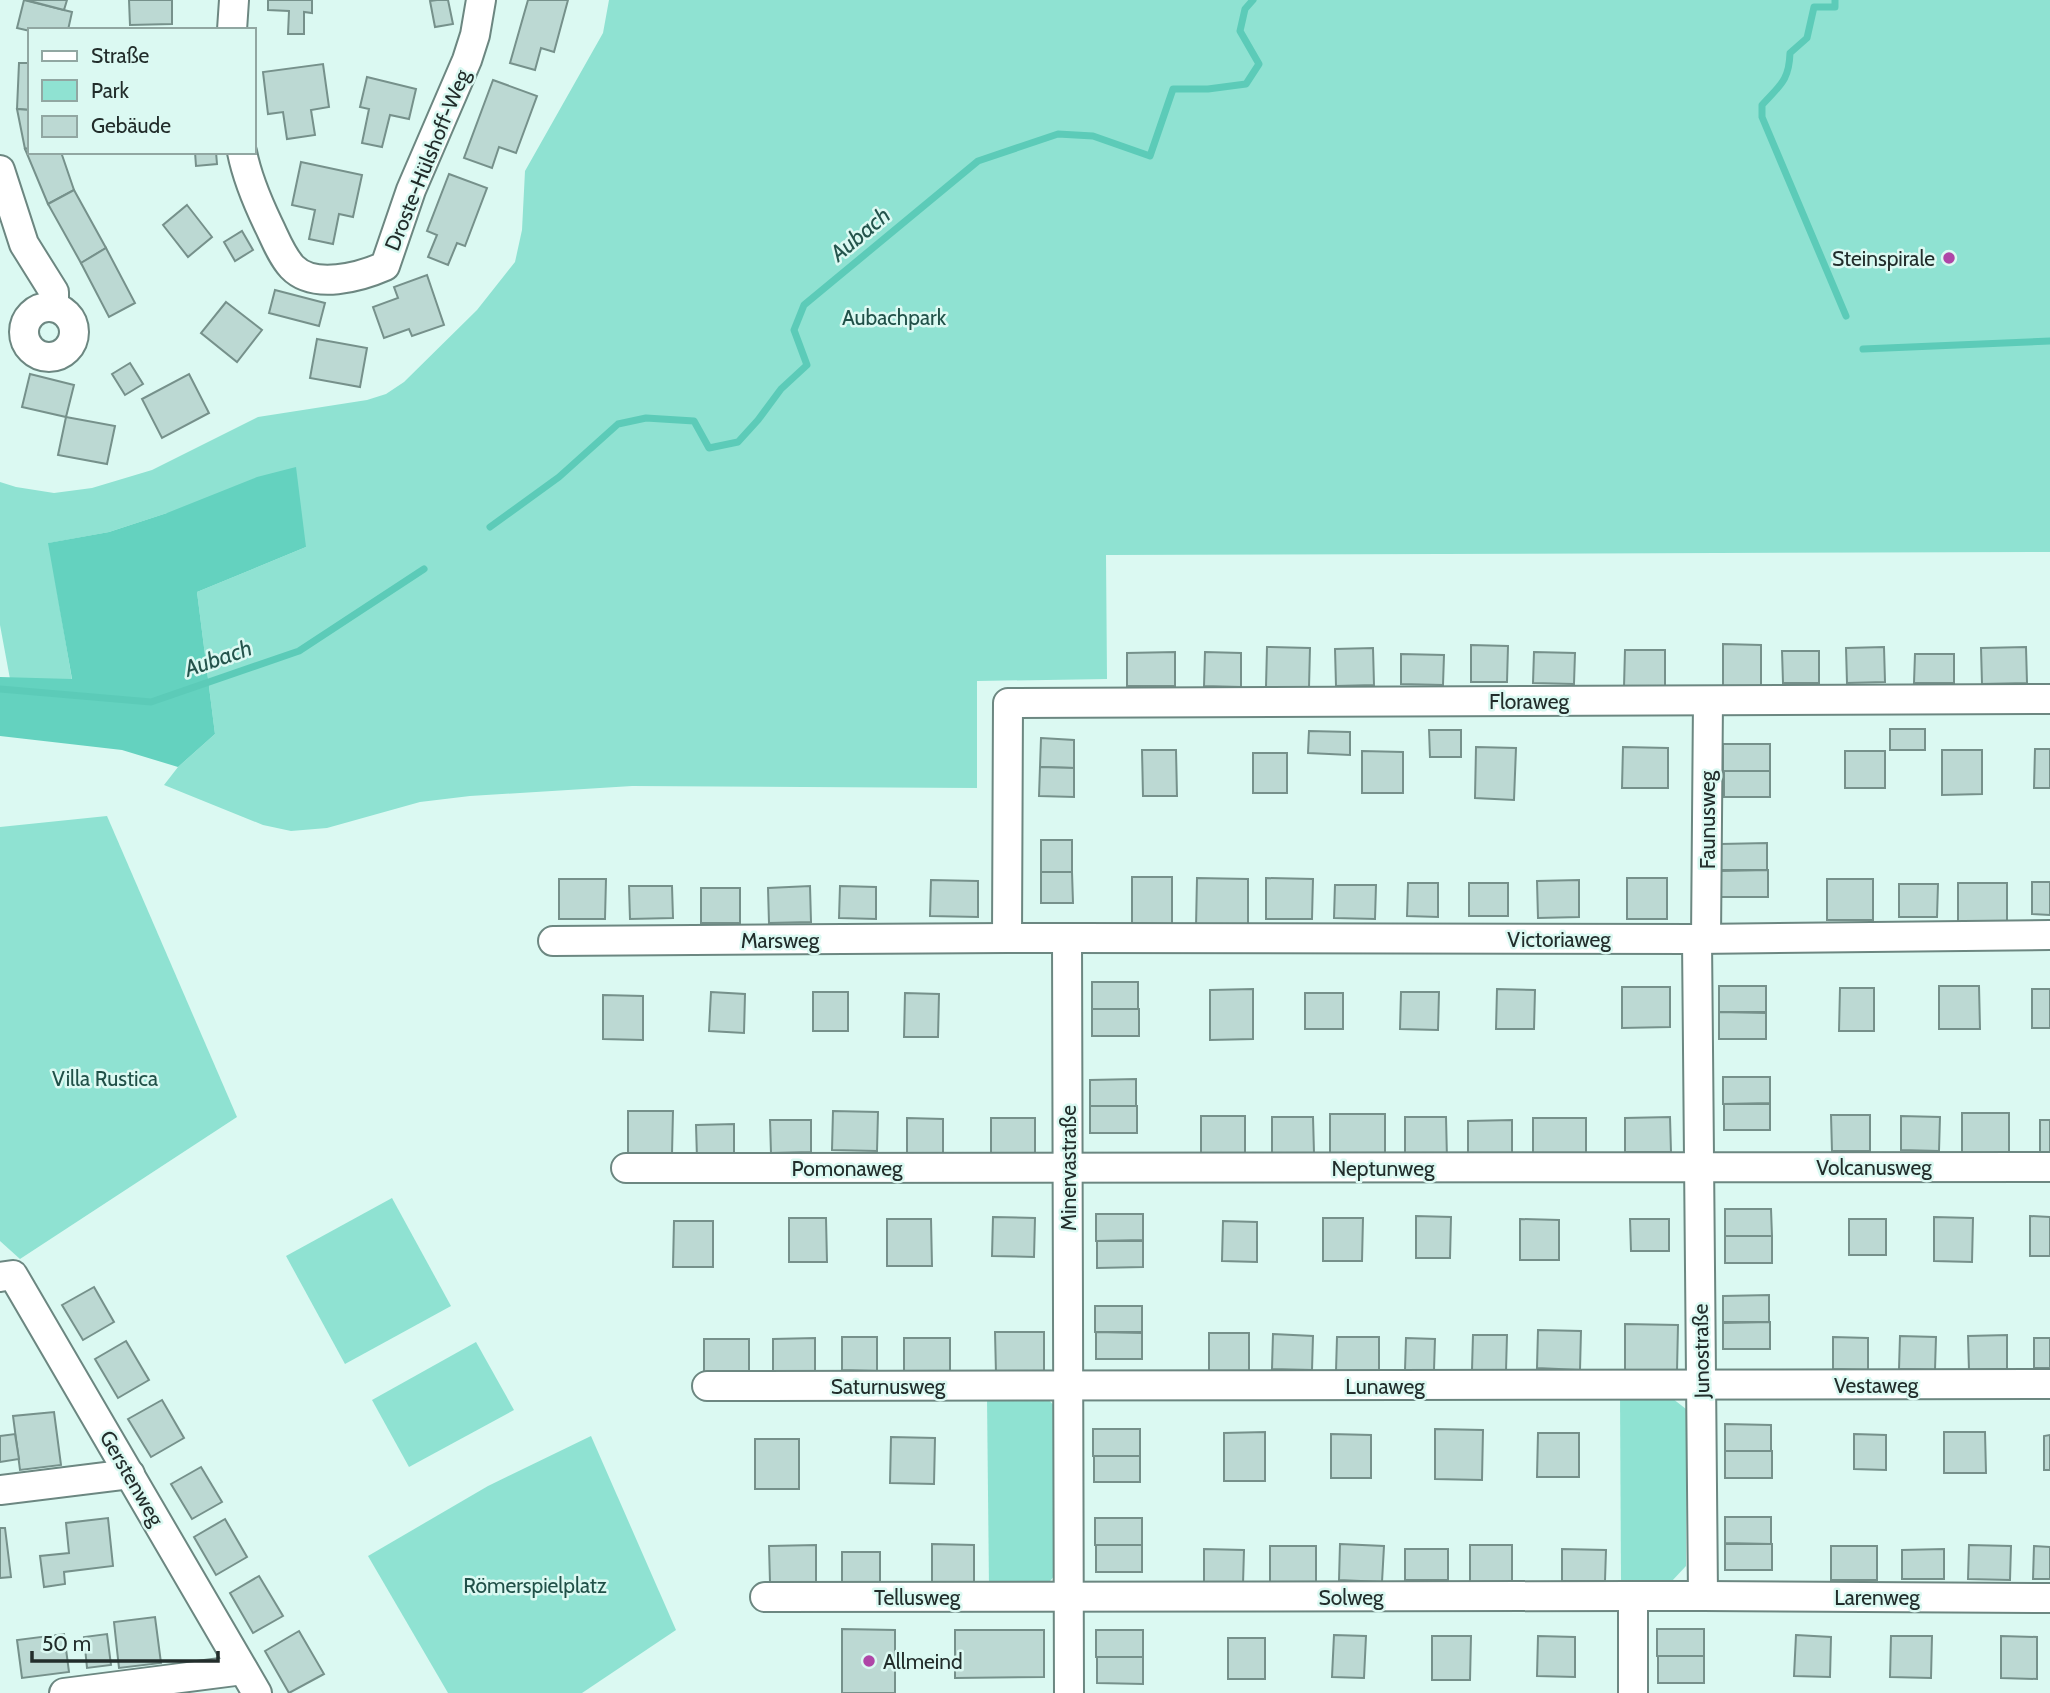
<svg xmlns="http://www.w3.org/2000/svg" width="2050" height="1693" font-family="Cabin,sans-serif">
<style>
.green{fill:#8fe2d2}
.forest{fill:#64d2bf}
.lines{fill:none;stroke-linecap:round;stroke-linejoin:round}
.stream{stroke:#5ccbb8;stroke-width:7}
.building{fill:#bcd9d3;stroke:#76918b;stroke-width:2}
.street-casing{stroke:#6c8781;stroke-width:32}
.street{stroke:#fff;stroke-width:28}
.poi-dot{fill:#af46a7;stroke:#dbf9f2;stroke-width:2.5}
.labels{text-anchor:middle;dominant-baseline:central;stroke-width:5;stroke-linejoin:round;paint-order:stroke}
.street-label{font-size:21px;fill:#222d2b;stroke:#dbf9f2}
.poi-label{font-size:21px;fill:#222d2b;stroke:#dbf9f2;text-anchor:end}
.park-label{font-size:21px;fill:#205048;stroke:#dbf9f2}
.water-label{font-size:23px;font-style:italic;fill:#24544c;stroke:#dbf9f2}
</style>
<rect width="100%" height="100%" fill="#dbf9f2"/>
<g class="green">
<path d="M609,0H2050V552L1106,555L1107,679L977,681V788L632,786L470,796L420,802L327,828L291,831L263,825L164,785L178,767L215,734L197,592L306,547L167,513L109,532L49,543L72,680L10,679L0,625V482L16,487L54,493L92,488L152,470L258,417L367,400L386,394L404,382L477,310L515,262L522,230L525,171L603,33Z"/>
<path d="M107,816L237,1117L20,1259L0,1241V827Z"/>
<path d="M392,1198L451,1306L345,1364L286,1256Z"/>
<path d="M476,1342L514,1410L409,1467L372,1400Z"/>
<path d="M1620,1395H1668L1686,1409V1566L1671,1582H1621Z"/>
<path d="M1046,1397L1057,1409L1055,1575L1046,1586L989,1587L987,1398Z"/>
<path d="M591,1436L676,1630L582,1693H448L368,1556L488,1486Z"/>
</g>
<path class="forest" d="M296,467L306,547L197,592L215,734L178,767L122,750L0,736V677L72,679L48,543L109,532L167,513L257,477Z"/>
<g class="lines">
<g class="stream">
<path d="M1835,0V7H1814L1807,38L1790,53C1789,81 1780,85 1762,105V117L1846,316"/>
<path d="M1863,349L2050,341"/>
<path d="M490,527L559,477L618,424L646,418L694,421L709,448L738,442L758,420L781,389L807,365L794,330L804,305L978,161L1058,134L1093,136L1150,156L1173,89H1208L1246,84L1259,64L1240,31L1245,9L1253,0"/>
<path d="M0,689L151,702L299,651L424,569"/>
</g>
</g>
<g class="building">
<path d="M24,0L72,12L68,30H30V31L17,28Z"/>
<path d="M26,0H67L64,10Z"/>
<path d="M129,0H172V24L130,25Z"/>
<path d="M268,0H312V13L304,12V34H288L289,11L268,10Z"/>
<path d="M437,0H448L453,24L435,27L430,1Z"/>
<path d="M528,0H568L554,52L541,48L535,70L510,63Z"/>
<path d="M19,63H30V110L17,109Z"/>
<path d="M323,64L329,107L311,110L315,135L287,139L283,112L268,114L263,72Z"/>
<path d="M367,77L416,89L409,119L390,115L382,147L362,143L369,109L360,107Z"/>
<path d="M493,80L537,96L516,153L499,147L492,168L464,158Z"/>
<path d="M17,109L30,110V148L25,149Z"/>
<path d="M30,148V152H61L74,190L48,204L25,149Z"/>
<path d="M195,152H216L217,164L196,166Z"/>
<path d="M301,162L362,175L353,217L339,214L333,244L309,239L315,210L292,205Z"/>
<path d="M449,174L487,188L465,246L457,243L448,265L428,257L437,235L427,231Z"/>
<path d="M74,190L106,248L81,263L48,204Z"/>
<path d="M187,205L212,237L188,257L163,225Z"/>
<path d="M242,231L253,250L235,261L224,242Z"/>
<path d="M106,248L135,303L109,317L81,263Z"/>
<path d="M427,275L444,325L412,336L409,329L384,338L373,307L398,298L394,287Z"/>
<path d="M275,290L325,303L319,326L269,313Z"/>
<path d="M226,302L262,330L237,362L201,333Z"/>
<path d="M317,339L367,348L360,387L310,378Z"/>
<path d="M130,363L143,384L125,395L112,374Z"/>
<path d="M30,374L74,385L66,417L22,407Z"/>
<path d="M189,374L209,413L162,438L142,399Z"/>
<path d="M66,417L115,426L107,464L58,455Z"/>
<path d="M1723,644L1761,645V687H1723Z"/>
<path d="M1471,645L1508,646L1507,682H1471Z"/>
<path d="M1267,647L1310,648L1309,688L1266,687Z"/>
<path d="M1884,647L1885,682L1847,683L1846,648Z"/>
<path d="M2026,647L2027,683L1982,684L1981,648Z"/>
<path d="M1373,648L1374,685L1336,686L1335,649Z"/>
<path d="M1625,650H1665V687H1624Z"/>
<path d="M1782,651H1819V683H1783Z"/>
<path d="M1175,652V686H1127V653Z"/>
<path d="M1205,652L1241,653V687L1204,686Z"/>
<path d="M1534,652L1575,653L1574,684L1533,683Z"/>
<path d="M1401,654L1444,655L1443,685L1401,684Z"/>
<path d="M1915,654H1954V683H1914Z"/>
<rect x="1890" y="729" width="35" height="21"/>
<path d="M1429,730H1461V757H1430Z"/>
<path d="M1309,731L1350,732V755L1308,753Z"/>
<path d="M1041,738L1074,740V768L1040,767Z"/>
<rect x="1723" y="744" width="47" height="27"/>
<path d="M1476,747L1516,748L1514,800L1475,798Z"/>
<path d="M1623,747L1668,748V788H1622Z"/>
<path d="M2035,749H2050V788H2034Z"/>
<path d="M1142,750H1176L1177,796H1143Z"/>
<path d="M1942,750H1982V794L1942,795Z"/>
<path d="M1362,751L1403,752V793H1362Z"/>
<rect x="1845" y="751" width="40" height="37"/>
<rect x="1253" y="753" width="34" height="40"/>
<path d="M1040,767L1074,768V797L1039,796Z"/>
<rect x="1724" y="771" width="46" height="26"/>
<rect x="1041" y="840" width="31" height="32"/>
<path d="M1767,843V870H1721V844Z"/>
<path d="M1768,870V897H1721V871Z"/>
<path d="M1041,872H1072L1073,903H1041Z"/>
<path d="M1132,877H1172V924L1132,923Z"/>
<path d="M1197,878L1248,879V927H1196Z"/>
<path d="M1266,878L1313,879L1312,919H1266Z"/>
<rect x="1627" y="878" width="40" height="41"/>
<path d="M559,879H606L605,919H559Z"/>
<rect x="1827" y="879" width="46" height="41"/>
<path d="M931,880L978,881V917L930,916Z"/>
<path d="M1579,880V917L1538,918L1537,881Z"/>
<path d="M2032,882H2050V915L2032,914Z"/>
<path d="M1408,883H1438V917L1407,916Z"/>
<rect x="1469" y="883" width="39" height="33"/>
<rect x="1958" y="883" width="49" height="40"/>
<path d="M1899,884H1938L1937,917H1899Z"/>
<path d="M1335,885H1376L1375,919L1334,918Z"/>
<path d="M629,886H672L673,918L630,919Z"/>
<path d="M810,886L811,922L769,923L768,888Z"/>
<path d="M840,886L876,887V919L839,918Z"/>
<rect x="701" y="888" width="39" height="35"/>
<rect x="1092" y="982" width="46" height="27"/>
<rect x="1719" y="986" width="47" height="26"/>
<path d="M1939,986H1979L1980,1029H1939Z"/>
<path d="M1622,987H1670V1027L1622,1028Z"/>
<path d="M1840,988H1874V1031H1839Z"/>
<path d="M1253,989V1039L1210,1040V990Z"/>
<path d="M1497,989L1535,990L1534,1029H1496Z"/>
<rect x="2032" y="989" width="18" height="39"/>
<path d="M711,992L745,994L744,1033L709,1031Z"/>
<rect x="813" y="992" width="35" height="39"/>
<path d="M1401,992H1439L1438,1030L1400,1029Z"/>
<path d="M905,993L939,994L938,1037H904Z"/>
<rect x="1305" y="993" width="38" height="36"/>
<path d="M603,995L643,996V1040L603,1039Z"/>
<rect x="1092" y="1009" width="47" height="27"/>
<path d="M1719,1012L1766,1013V1039H1719Z"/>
<path d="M1723,1077H1770V1103L1723,1104Z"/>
<path d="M1136,1079V1106H1090V1080Z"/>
<rect x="1724" y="1104" width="46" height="26"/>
<rect x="1090" y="1106" width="47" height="27"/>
<path d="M628,1111H673L672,1154H628Z"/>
<path d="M833,1111L878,1112L877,1151L832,1150Z"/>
<rect x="1962" y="1113" width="47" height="46"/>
<rect x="1330" y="1114" width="55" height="47"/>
<path d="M1831,1115H1870V1151H1832Z"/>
<rect x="1201" y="1116" width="44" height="42"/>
<path d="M1901,1116L1940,1117L1939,1151L1901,1150Z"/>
<path d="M1272,1117H1313L1314,1153H1272Z"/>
<path d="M1405,1117H1446L1447,1159H1405Z"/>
<path d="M1670,1117L1671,1152H1625V1118Z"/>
<path d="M907,1118L943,1119V1154H907Z"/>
<rect x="991" y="1118" width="44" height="35"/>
<path d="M1533,1118H1586V1160L1533,1161Z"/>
<path d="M770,1120H811V1152L771,1153Z"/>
<path d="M1512,1120V1161L1468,1160V1121Z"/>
<rect x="2040" y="1120" width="10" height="33"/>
<path d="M734,1124V1157L697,1158L696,1125Z"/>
<path d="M1725,1209H1771L1772,1236H1725Z"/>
<path d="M1096,1214H1143V1240L1096,1241Z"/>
<path d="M1416,1216L1451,1217L1450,1258H1416Z"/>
<path d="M2030,1216L2050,1217V1256H2030Z"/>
<path d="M993,1217L1035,1218L1034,1257L992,1256Z"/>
<path d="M1934,1217L1973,1218L1972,1262L1934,1261Z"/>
<path d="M789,1218H826L827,1262H789Z"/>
<path d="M1323,1218H1363L1362,1261H1323Z"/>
<path d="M887,1219H931L932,1266H887Z"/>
<path d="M1520,1219L1559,1220V1260H1520Z"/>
<path d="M1630,1219H1669V1251H1631Z"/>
<rect x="1849" y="1219" width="37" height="36"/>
<path d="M674,1221H713V1267H673Z"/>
<path d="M1223,1221L1257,1222V1262L1222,1261Z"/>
<rect x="1725" y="1236" width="47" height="27"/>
<path d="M1097,1241H1143V1267L1097,1268Z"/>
<path d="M94,1287L114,1322L83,1340L62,1305Z"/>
<path d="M1769,1295V1322H1723V1296Z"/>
<rect x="1095" y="1306" width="47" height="26"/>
<path d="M1770,1322V1349H1723V1323Z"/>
<path d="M1625,1324L1678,1325L1677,1371H1625Z"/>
<path d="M1538,1330L1581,1331L1580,1370L1537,1368Z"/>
<path d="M995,1332H1044V1374H996Z"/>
<path d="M1096,1332L1142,1333V1359H1096Z"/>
<rect x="1209" y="1333" width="40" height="39"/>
<path d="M1273,1334L1313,1336L1312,1370L1272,1369Z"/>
<path d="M1473,1335H1507L1506,1371L1472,1370Z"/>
<path d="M2007,1335V1369L1969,1370L1968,1336Z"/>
<path d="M1900,1336L1936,1337L1935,1370L1899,1369Z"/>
<path d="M842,1337H877V1371L842,1370Z"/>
<path d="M1337,1337H1379V1372L1336,1371Z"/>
<path d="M1833,1337L1868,1338V1370L1833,1369Z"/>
<path d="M815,1338V1372H773V1339Z"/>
<path d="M904,1338H950V1372L904,1373Z"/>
<path d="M1406,1338L1435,1339L1434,1370H1405Z"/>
<rect x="2034" y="1338" width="16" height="30"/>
<path d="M704,1339H749V1373L704,1374Z"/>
<path d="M126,1341L149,1380L118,1398L95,1359Z"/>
<path d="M162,1400L184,1438L151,1457L128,1419Z"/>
<path d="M54,1412L61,1465L20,1470L13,1416Z"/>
<path d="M1725,1424L1771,1425V1451H1725Z"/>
<rect x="1093" y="1429" width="47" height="27"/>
<path d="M1435,1429L1483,1430L1482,1480L1435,1479Z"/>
<path d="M1265,1432V1481H1224V1433Z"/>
<path d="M1944,1432H1985L1986,1473H1944Z"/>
<path d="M1538,1433H1579V1477H1537Z"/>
<path d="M15,1434L19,1459L0,1462V1436Z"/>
<path d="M1331,1434L1371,1435V1478H1331Z"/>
<path d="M1854,1434L1886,1435V1470L1854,1469Z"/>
<path d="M2050,1435V1470H2044V1436Z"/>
<path d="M891,1437L935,1438L934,1484L890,1483Z"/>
<rect x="755" y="1439" width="44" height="50"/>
<rect x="1725" y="1451" width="47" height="27"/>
<rect x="1094" y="1456" width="46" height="26"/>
<path d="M201,1467L222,1502L192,1519L171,1484Z"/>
<path d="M1725,1517H1771V1544L1725,1543Z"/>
<path d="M108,1518L113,1566L64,1572L65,1584L44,1587L40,1556L69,1553L66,1523Z"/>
<rect x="1095" y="1518" width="47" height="27"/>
<path d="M225,1519L247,1557L216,1575L194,1537Z"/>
<path d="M0,1528H5L11,1577L0,1578Z"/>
<path d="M932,1544L974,1545V1583H932Z"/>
<path d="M1340,1544L1384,1546L1382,1582L1339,1580Z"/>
<rect x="1725" y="1544" width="47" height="26"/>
<path d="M816,1545V1582H770L769,1546Z"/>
<rect x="1096" y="1545" width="46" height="27"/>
<path d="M1470,1545H1512V1587L1470,1586Z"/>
<path d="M1969,1545L2011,1546L2010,1580L1968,1579Z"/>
<rect x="1270" y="1546" width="46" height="36"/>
<rect x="1831" y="1546" width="46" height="34"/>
<path d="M2034,1546L2050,1547V1579H2033Z"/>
<path d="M1204,1549L1244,1550L1243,1584H1204Z"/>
<rect x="1405" y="1549" width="43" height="31"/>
<path d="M1562,1549L1606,1550L1605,1581H1562Z"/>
<path d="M1944,1549V1579H1902V1550Z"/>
<rect x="842" y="1552" width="38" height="31"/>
<path d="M259,1576L283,1616L253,1633L230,1593Z"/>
<path d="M155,1617L161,1663L119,1668L114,1622Z"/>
<path d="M842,1629L895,1630V1693H842Z"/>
<rect x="1657" y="1629" width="47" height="27"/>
<path d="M955,1630H1044V1677L955,1678Z"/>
<rect x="1096" y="1630" width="47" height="27"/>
<path d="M299,1631L324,1674L289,1693L265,1651Z"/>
<path d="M64,1634L69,1672L22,1678L17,1640Z"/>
<path d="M107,1634L111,1665L87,1668L84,1637Z"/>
<path d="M1334,1635L1366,1636L1364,1678L1332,1677Z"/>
<path d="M1796,1635L1831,1637L1830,1677L1794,1676Z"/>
<path d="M1432,1636H1471L1470,1680H1432Z"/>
<path d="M1538,1636L1575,1637V1677L1537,1676Z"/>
<path d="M1891,1636H1932L1931,1678L1890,1677Z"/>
<path d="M2001,1636L2037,1637V1679L2001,1678Z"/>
<rect x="1228" y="1638" width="37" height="41"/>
<rect x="1658" y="1656" width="46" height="27"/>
<path d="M1097,1657H1143V1684L1097,1683Z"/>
</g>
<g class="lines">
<defs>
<g id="street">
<path d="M232,30L234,0"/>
<path d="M242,152C247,177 257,201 268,224C275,238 281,255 292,267C314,290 360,277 385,266L411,190L467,60L475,35L481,0"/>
<path d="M0,170L24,244L54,292V307"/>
<circle cx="49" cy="332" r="25"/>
<path d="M1067,938L1697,939L2050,935"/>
<path d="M1706,939L1708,701"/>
<path d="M553,941L1007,938"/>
<path d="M626,1168L2050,1167"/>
<path d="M0,1277L13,1275L257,1693"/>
<path d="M707,1386L2050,1384"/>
<path d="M0,1490L130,1474"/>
<path d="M1703,1596L2050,1598"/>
<path d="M765,1597L1633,1596"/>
<path d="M64,1693L243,1670"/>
<path d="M1069,1693L1067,938H1007L1008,703L2050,699"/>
<path d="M1633,1693V1596H1703L1697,939"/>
</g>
</defs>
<use href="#street" class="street-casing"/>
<use href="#street" class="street"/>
</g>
<g class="poi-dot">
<circle cx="1949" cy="258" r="7"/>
<circle cx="869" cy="1661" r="7"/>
</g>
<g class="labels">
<g class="street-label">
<text transform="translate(427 160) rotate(-68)">Droste-Hülshoff-Weg</text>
<text x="1529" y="701">Floraweg</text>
<text transform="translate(1707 820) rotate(-90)">Faunusweg</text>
<text x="1559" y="939">Victoriaweg</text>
<text x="780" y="940">Marsweg</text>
<text x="1874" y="1167">Volcanusweg</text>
<text x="847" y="1168">Pomonaweg</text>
<text transform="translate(1068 1168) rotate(-90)">Minervastraße</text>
<text x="1383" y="1168">Neptunweg</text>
<text transform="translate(1701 1351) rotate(-91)">Junostraße</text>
<text x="1876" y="1385">Vestaweg</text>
<text x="888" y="1386">Saturnusweg</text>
<text x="1385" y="1386">Lunaweg</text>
<text transform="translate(132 1478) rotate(60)">Gerstenweg</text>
<text x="917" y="1597">Tellusweg</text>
<text x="1351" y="1597">Solweg</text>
<text x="1877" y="1597">Larenweg</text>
</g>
<g class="poi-label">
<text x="1935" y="258">Steinspirale</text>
<text x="883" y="1661" text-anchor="start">Allmeind</text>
</g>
<g class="park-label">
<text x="894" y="317">Aubachpark</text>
<text x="105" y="1078">Villa Rustica</text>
<text x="535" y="1585">Römerspielplatz</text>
</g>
<g class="water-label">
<text transform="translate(860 234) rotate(-40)">Aubach</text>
<text transform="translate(218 658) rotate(-19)">Aubach</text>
</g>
</g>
<rect x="28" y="28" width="228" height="126" fill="#dbf9f2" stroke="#91a7a2" stroke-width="2"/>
<rect x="42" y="51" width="35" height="10" fill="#ffffff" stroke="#91a7a2" stroke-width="2"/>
<text x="91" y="63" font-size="21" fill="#222d2b">Straße</text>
<rect x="42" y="80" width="35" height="21" fill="#8fe2d2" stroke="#91a7a2" stroke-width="2"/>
<text x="91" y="98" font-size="21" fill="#222d2b">Park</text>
<rect x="42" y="116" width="35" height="21" fill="#bcd9d3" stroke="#91a7a2" stroke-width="2"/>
<text x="91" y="133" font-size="21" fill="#222d2b">Gebäude</text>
<path d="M32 1651v10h186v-10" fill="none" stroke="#222d2b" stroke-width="3.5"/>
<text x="42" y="1651" font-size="21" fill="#222d2b" stroke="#dbf9f2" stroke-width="5" paint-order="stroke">50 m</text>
</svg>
